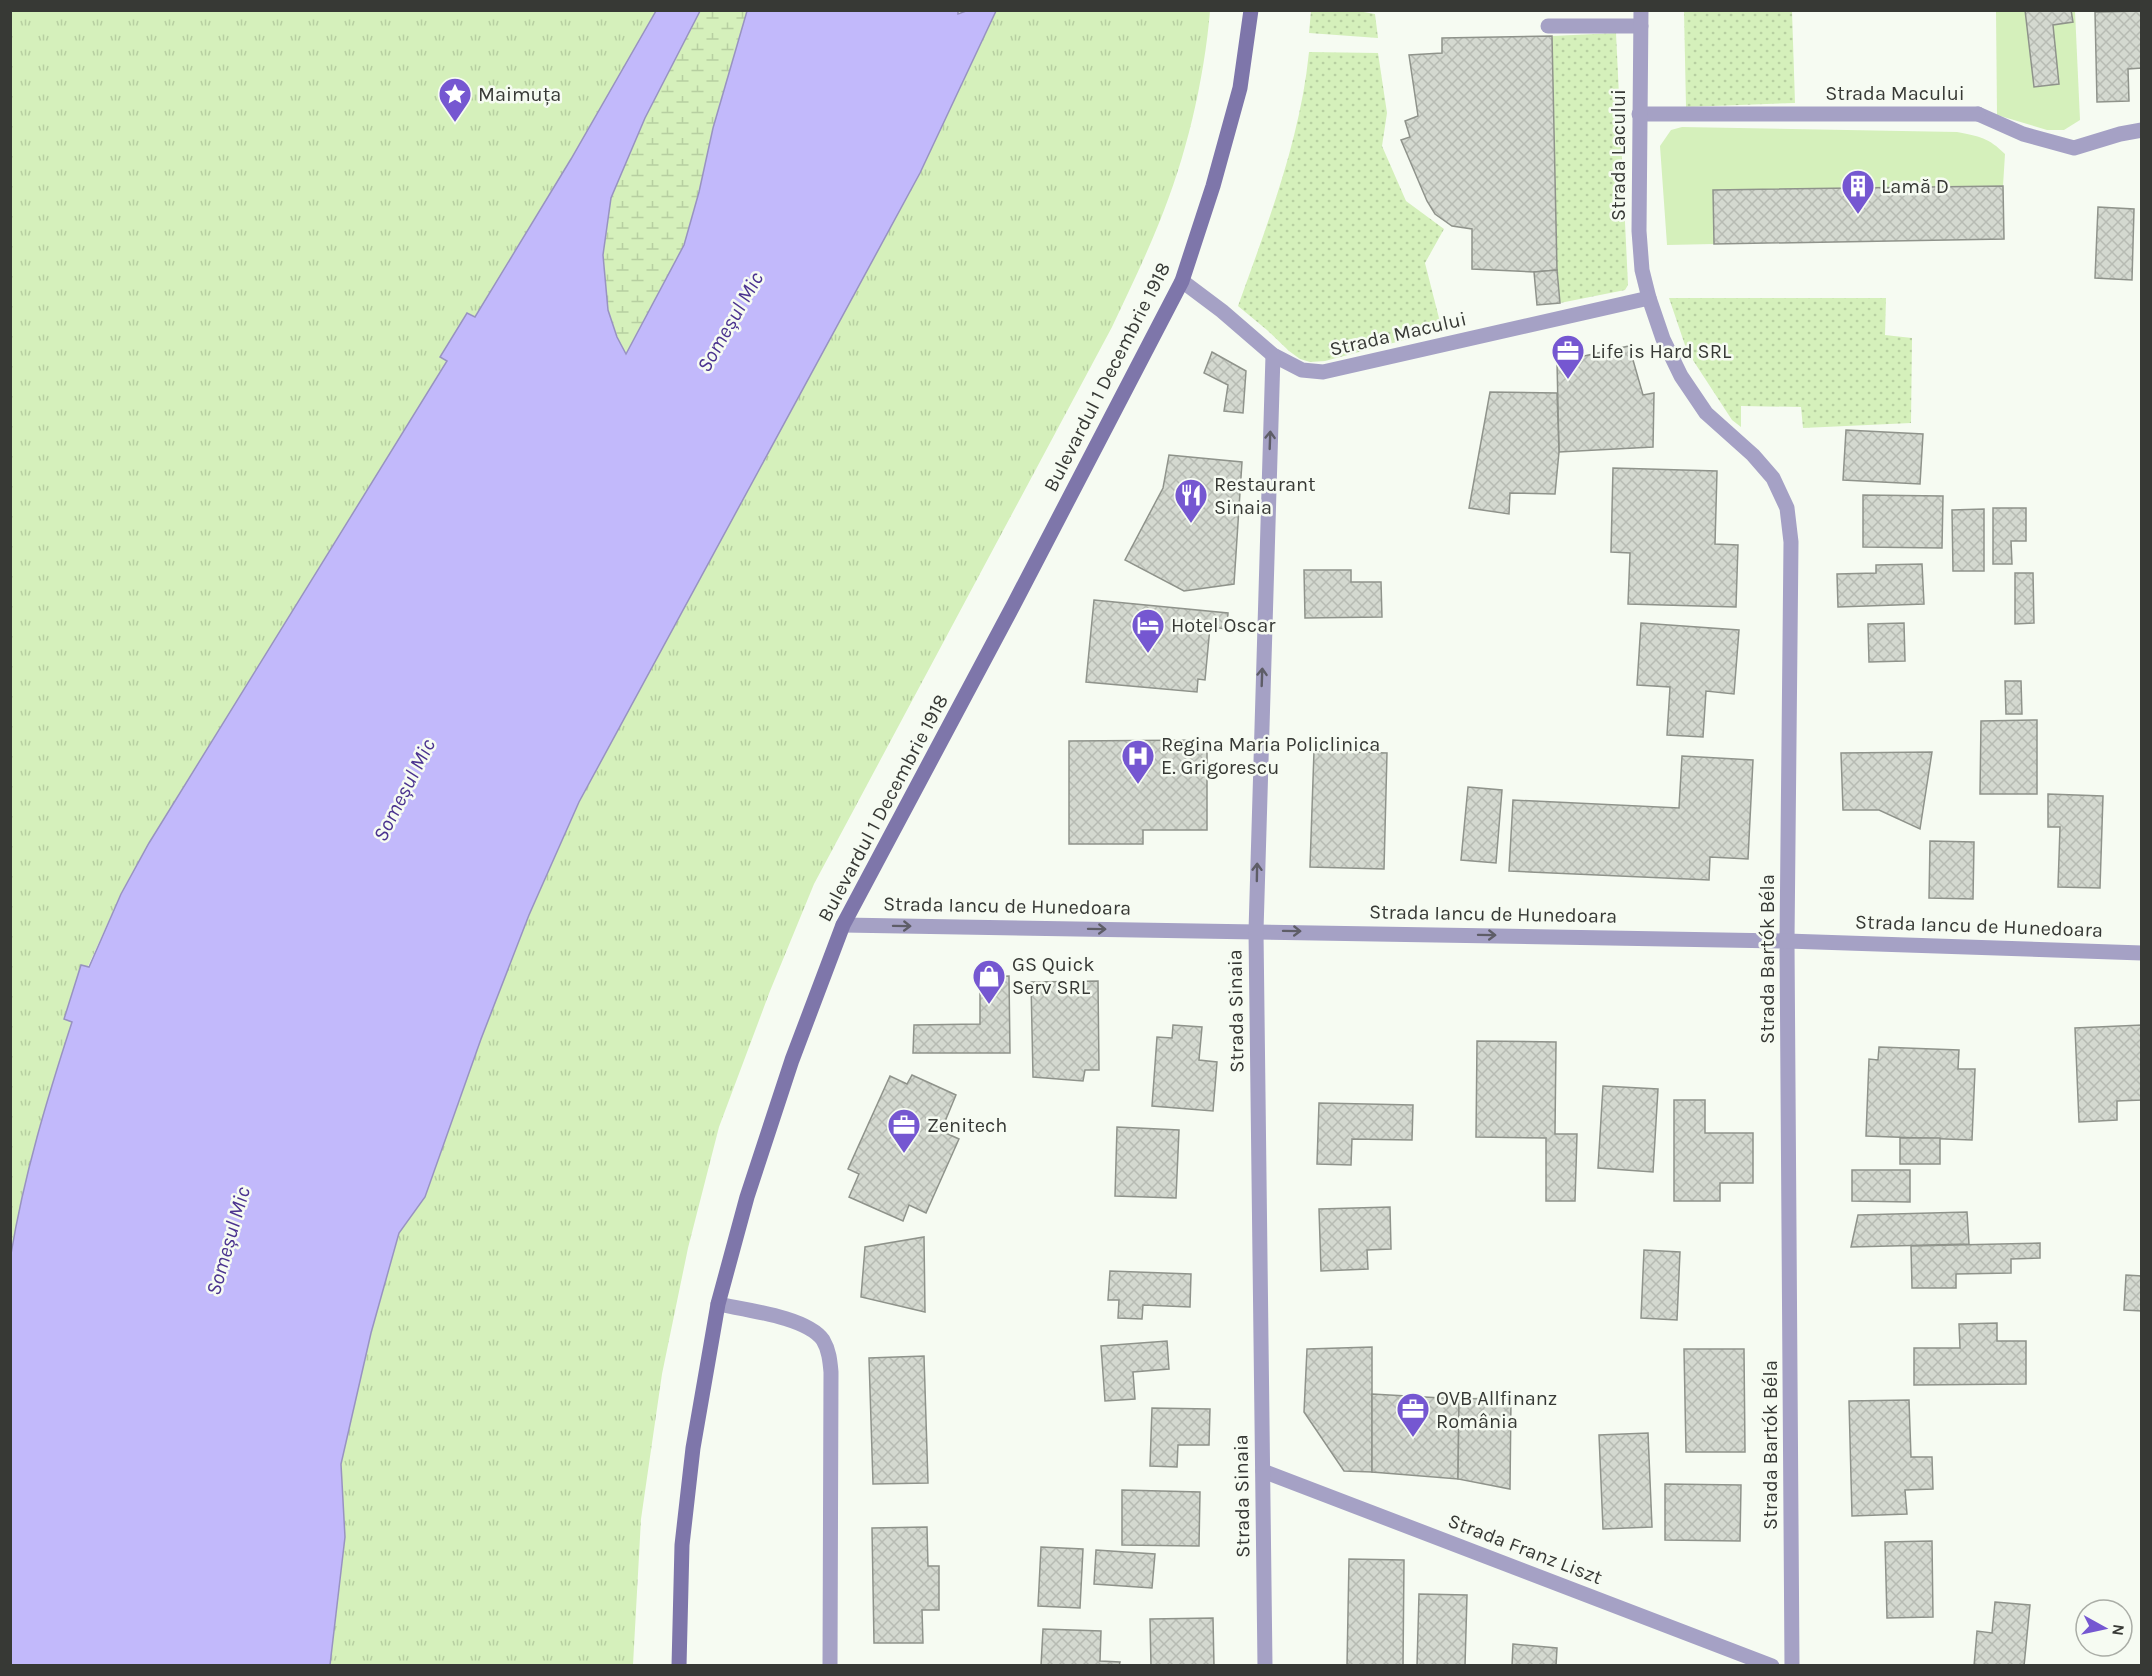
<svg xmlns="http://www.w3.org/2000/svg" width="2152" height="1676" font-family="Karla,sans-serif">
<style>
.grass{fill:url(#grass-dots)}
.wetland{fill:url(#wetland-marsh)}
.park{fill:url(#park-tufts)}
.garden{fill:#d5f0bb}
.water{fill:#c2b9fb;stroke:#9893c0;stroke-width:1.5}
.building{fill:url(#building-cross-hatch);stroke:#8f938b;stroke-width:1.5}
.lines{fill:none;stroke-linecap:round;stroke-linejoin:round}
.service{stroke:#a5a1c5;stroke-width:15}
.pedestrian{stroke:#a5a1c5;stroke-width:15}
.minor{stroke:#a5a1c5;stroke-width:15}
.secondary{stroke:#7e76aa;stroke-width:15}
.oneway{stroke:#5e5d67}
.labels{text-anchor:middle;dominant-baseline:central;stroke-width:5;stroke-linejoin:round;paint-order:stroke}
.street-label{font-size:20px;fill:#373935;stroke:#f6fbf2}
.poi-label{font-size:20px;fill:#373935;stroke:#f6fbf2;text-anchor:start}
.water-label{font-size:21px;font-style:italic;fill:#4b338f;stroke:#f6fbf2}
</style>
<defs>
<pattern id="grass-dots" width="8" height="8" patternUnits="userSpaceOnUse" patternTransform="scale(1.5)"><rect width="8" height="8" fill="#d5f0bb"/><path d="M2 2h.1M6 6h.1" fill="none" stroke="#b7cfa1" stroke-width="1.8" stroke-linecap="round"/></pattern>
<pattern id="wetland-marsh" width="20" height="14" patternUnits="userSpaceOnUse" patternTransform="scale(1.5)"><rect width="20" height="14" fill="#d5f0bb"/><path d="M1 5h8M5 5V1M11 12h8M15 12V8" fill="none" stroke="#b7cfa1"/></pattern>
<pattern id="park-tufts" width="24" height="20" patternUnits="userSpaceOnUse" patternTransform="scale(1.5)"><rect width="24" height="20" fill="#d5f0bb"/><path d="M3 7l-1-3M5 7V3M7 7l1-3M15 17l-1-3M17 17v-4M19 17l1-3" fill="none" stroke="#b7cfa1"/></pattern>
<pattern id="building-cross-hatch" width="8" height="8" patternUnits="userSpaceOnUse" patternTransform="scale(1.5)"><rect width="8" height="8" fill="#d4d9d0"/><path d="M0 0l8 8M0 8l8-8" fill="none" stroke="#b7bbb3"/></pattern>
</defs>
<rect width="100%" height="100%" fill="#f6fbf2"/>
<g class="grass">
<path d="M1311,11H1358L1375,14L1378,38L1309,33Z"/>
<path d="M1684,11H1792L1795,103L1686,107Z"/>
<path d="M1616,33L1628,285L1625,290L1560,303L1556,266L1552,36Z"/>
<path d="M1309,52L1378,53L1387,113L1382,146L1406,201L1444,229L1425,263L1442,330L1325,361L1310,362L1300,359L1289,351L1267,330L1238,306C1268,222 1300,141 1309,52Z"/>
<path d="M1669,298H1886L1885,335L1912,338L1911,423L1803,428L1801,407L1741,406V427L1732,420L1687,351Z"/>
</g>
<path class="wetland" d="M700,11H747L713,128L699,192L684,245L626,355L617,337L608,310L603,254L611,198L645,118Z"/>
<g class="park">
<path d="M11,11H656L571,159L475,318L471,315L441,357L447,361L149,843L121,894L64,1019L72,1022C47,1098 24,1175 11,1254Z"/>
<path d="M996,11H1210C1204,81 1186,158 1159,223C1145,258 1128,293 1112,327L814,884L770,991L719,1127L688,1248L662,1374L641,1519L633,1665L330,1666L345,1537L341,1464L371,1333L399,1233L425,1197L481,1039L529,915L579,802L920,173Z"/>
</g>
<g class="garden">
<path d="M1996,11H2075L2080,120L2064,130H2047L1997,115Z"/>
<path d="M1682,127L1957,132C1979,136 1989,138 2005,154L2003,186L1713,190L1714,244L1667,245L1660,146L1671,130Z"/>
</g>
<path class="water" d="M958,11V14L966,11H996L920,173L579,802L529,915L481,1039L425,1197L399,1233L371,1333L341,1464L345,1537L330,1665H11V1254C24,1175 47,1099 72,1022L64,1019L81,965L89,967L121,894L149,843L447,361L440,357L467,313L475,317L571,159L656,11H700L645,118L611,198L603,255L608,310L617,337L626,354L684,245L699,192L713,128L747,11Z"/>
<g class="building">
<path d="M2025,10H2071L2073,22L2053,25L2059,84L2034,87Z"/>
<path d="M2142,11V68L2128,69L2129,101L2097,102L2095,12Z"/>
<path d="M1552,36L1557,270L1534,272L1472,269V229L1452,226L1435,214L1427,201L1401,140L1410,137L1405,121L1418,116L1409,55L1442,53V38Z"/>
<path d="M2003,186L2004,239L1714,244L1713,190Z"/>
<path d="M2098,207L2134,209L2132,280L2095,278Z"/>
<path d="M1557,270L1560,303L1537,305L1534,272Z"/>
<path d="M1629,346L1643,395L1654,393L1653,447L1559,452L1557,362Z"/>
<path d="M1212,352L1246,371L1243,413L1224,411L1228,385L1204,373Z"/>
<path d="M1490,392L1557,393L1559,452L1555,494L1510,493L1509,514L1469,508Z"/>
<path d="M1846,430L1923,434L1920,484L1843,480Z"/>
<path d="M1169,455L1242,462L1234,584L1184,591L1125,560L1163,488Z"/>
<path d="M1613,468L1717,471L1715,544L1738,545L1736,607L1628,604L1630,553L1611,552Z"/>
<path d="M1863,495L1943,496L1942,548L1863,547Z"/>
<path d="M1993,508H2026V541H2011L2012,564H1993Z"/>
<path d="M1984,509V571H1953L1952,510Z"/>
<path d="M1922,564L1924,604L1838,607L1837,574L1876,573V565Z"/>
<path d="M1304,570H1351V582H1381L1382,617L1305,618Z"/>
<path d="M2015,573H2033L2034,623L2015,624Z"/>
<path d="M1094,600L1228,613L1227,629L1210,627L1205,680L1198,679L1197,692L1086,682Z"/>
<path d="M1641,623L1739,630L1734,694L1706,691L1703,737L1667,735L1670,687L1637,685Z"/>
<path d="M1904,623L1905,661L1869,662L1868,624Z"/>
<path d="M2005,681H2021L2022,714H2006Z"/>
<path d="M2037,720V794H1980L1981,721Z"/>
<path d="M1207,740V830H1143V844H1069V741Z"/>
<path d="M1314,751L1387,753L1384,869L1310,867Z"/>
<path d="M1932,752L1920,829L1879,810H1843L1841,753Z"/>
<path d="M1682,756L1753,760L1748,859L1710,857L1709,880L1509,871L1513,800L1679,808Z"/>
<path d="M1468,787L1502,790L1496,863L1461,860Z"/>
<path d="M2048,794L2103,796L2100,888L2058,887L2060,827H2048Z"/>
<path d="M1930,841L1974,842L1973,899L1929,898Z"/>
<path d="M1009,976L1010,1053H913L914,1025L980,1024V977Z"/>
<path d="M1098,981L1099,1070H1085L1083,1081L1033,1077L1031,982Z"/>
<path d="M1173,1025L1202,1027L1199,1060L1217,1062L1213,1111L1152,1106L1157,1037L1172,1038Z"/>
<path d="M2142,1025V1100L2117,1101V1120L2079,1122L2075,1028Z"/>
<path d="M1477,1041L1556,1042L1555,1134H1577L1575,1201H1546V1138L1476,1137Z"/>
<path d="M1879,1047L1959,1050L1958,1069H1975L1972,1140L1866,1136L1869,1059L1878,1060Z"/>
<path d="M912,1075L956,1095L941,1131L959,1139L926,1213L909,1205L903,1221L849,1197L859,1174L848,1169L890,1076L907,1084Z"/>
<path d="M1603,1086L1658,1089L1653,1172L1598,1168Z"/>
<path d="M1674,1100H1705V1133H1753V1183H1720V1201H1674Z"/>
<path d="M1319,1103L1413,1105L1412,1140L1352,1139L1351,1165L1317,1164Z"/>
<path d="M1117,1127L1179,1130L1176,1198L1115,1196Z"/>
<rect x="1900" y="1138" width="40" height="26"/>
<path d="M1852,1170H1910V1202L1852,1201Z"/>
<path d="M1390,1207L1391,1249L1367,1250L1368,1269L1321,1271L1319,1209Z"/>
<path d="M1967,1212L1969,1244L1851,1247L1858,1215Z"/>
<path d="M924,1237L925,1312L861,1297L865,1247Z"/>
<path d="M2040,1243V1258L2011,1259V1273L1956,1274V1288H1912L1911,1246Z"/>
<path d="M1644,1250L1680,1252L1677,1320L1641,1318Z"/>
<path d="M1110,1271L1191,1274L1190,1307L1143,1305L1142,1319L1118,1318L1119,1300H1108Z"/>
<path d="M2126,1275L2142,1276V1311L2124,1310Z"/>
<path d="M1997,1323V1341H2026V1384L1914,1385V1348H1960L1959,1324Z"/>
<path d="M1167,1341L1169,1369L1133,1372L1135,1399L1105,1401L1101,1346Z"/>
<path d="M1372,1347V1472L1344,1471L1304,1412L1307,1349Z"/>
<path d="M1684,1349H1744L1745,1452H1686Z"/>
<path d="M924,1356L928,1483L873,1484L869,1358Z"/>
<path d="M1372,1394L1459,1399L1458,1479L1372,1472Z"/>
<path d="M1511,1398L1510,1489L1458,1479L1459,1399Z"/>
<path d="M1909,1400L1911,1457H1932L1933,1489L1905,1490L1907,1514L1852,1516L1849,1401Z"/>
<path d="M1152,1408L1210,1409L1209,1445H1178L1177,1467L1150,1466Z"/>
<path d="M1648,1433L1652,1527L1603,1529L1599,1435Z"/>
<path d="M1665,1484L1741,1485L1740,1541L1665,1540Z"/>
<path d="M1122,1490L1200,1492L1199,1546L1122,1545Z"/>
<path d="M927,1527L928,1566H939V1610H922L923,1643H874L872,1528Z"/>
<path d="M1932,1541L1933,1617L1887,1618L1885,1542Z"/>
<path d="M1041,1547L1083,1549L1080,1608L1038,1606Z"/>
<path d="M1096,1550L1155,1554L1152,1588L1094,1584Z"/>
<path d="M1349,1559L1404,1560L1403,1666H1347Z"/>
<path d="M1419,1594L1467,1595L1465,1666H1417Z"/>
<path d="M1995,1602L2030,1605L2024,1666H1974L1977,1631L1992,1633Z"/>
<path d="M1213,1618L1214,1666H1151L1150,1619Z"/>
<path d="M1043,1629L1101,1631L1100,1661L1120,1662L1119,1666H1041Z"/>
<path d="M1513,1644L1557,1648L1556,1666H1512Z"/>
</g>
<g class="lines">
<g class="service">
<path d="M1548,26H1641"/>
<path d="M1978,114L2023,134L2074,148L2120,134L2142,130"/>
<path d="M718,1304C746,1310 807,1317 823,1340C829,1350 830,1361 831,1372L830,1666"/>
</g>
<path class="pedestrian" d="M1639,114H1978"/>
<g class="minor">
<path d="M1641,10L1639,231L1642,270L1649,298L1663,339L1681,376L1706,413L1753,455L1773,478L1787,508L1791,542L1787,941L1792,1666"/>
<path d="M1182,281L1222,311L1273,355L1302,370L1323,372L1649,298"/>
<path d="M843,925L1787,941L2142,953"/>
<path d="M1263,1471L1772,1666"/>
<path d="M1265,1666L1256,931L1273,355"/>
</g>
<path class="secondary" d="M679,1666L682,1545L693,1448L718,1304L747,1197L792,1060L843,925L1014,604L1182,281L1213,186L1240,88L1251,10"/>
</g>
<defs><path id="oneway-shaft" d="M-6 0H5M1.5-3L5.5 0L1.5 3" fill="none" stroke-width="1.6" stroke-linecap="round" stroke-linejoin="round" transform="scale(1.5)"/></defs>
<g class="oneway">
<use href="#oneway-shaft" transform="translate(1270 440) rotate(-88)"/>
<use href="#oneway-shaft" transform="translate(1262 677) rotate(-88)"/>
<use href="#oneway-shaft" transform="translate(1257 872) rotate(-89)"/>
<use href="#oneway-shaft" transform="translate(902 926) rotate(1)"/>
<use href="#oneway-shaft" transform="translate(1097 929) rotate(1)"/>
<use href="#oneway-shaft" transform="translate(1292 931) rotate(1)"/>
<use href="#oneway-shaft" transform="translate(1487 935) rotate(1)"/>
</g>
<defs>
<symbol id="sight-pin" viewBox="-11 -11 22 30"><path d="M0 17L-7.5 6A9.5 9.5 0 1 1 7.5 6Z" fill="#7557d1" stroke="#f6fbf2"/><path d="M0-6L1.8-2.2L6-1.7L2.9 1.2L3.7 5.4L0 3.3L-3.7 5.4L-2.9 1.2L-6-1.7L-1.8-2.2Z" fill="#fff"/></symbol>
<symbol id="building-pin" viewBox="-11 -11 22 30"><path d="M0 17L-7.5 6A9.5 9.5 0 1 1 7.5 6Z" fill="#7557d1" stroke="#f6fbf2"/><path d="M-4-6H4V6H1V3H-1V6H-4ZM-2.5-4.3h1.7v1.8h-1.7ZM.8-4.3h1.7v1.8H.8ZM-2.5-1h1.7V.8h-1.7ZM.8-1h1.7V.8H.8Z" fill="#fff"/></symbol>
<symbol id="office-pin" viewBox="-11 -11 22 30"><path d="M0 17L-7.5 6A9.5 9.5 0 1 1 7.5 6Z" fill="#7557d1" stroke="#f6fbf2"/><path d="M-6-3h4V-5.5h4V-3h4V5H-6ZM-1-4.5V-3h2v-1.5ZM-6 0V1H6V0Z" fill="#fff"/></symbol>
<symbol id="restaurant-pin" viewBox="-11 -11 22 30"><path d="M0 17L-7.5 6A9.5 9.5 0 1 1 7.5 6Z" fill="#7557d1" stroke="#f6fbf2"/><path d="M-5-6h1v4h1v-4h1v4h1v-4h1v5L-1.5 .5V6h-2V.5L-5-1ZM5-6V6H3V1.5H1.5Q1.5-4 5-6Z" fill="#fff"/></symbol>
<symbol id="hotel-pin" viewBox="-11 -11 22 30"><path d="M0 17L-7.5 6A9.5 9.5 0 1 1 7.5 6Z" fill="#7557d1" stroke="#f6fbf2"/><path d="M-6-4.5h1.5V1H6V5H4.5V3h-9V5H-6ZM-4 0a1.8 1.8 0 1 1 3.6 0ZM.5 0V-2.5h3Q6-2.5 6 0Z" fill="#fff"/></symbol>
<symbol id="hospital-pin" viewBox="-11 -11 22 30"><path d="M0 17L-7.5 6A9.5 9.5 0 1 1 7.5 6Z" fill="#7557d1" stroke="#f6fbf2"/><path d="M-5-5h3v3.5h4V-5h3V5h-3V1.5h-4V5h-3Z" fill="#fff"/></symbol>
<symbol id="shop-pin" viewBox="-11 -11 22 30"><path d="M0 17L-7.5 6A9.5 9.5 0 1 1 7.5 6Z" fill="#7557d1" stroke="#f6fbf2"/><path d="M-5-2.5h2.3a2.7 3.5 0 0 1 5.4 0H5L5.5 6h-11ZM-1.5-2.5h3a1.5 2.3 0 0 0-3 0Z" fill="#fff"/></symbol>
</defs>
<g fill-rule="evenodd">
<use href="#sight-pin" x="436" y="75" width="38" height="52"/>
<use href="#building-pin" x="1839" y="167" width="38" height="52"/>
<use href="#office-pin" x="1549" y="332" width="38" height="52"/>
<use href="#restaurant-pin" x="1172" y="476" width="38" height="52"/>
<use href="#hotel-pin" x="1129" y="606" width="38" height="52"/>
<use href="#hospital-pin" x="1119" y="737" width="38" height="52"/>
<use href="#shop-pin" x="970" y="957" width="38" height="52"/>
<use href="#office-pin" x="885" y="1106" width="38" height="52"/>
<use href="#office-pin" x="1394" y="1390" width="38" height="52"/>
</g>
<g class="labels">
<g class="street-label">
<text x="1895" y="93">Strada Macului</text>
<text transform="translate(1618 155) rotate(-90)">Strada Lacului</text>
<text transform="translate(1398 334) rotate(-13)">Strada Macului</text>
<text transform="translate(1107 377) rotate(-63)">Bulevardul 1 Decembrie 1918</text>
<text transform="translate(883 808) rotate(-62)">Bulevardul 1 Decembrie 1918</text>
<text transform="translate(1007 906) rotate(1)">Strada Iancu de Hunedoara</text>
<text transform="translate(1493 914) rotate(1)">Strada Iancu de Hunedoara</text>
<text transform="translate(1979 926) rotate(2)">Strada Iancu de Hunedoara</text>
<text transform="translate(1767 959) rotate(-90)">Strada Bartók Béla</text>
<text transform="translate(1236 1011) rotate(-91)">Strada Sinaia</text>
<text transform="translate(1770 1445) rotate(-90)">Strada Bartók Béla</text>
<text transform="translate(1242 1496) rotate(-91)">Strada Sinaia</text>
<text transform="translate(1525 1549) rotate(21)">Strada Franz Liszt</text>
</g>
<g class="poi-label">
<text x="478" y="94">Maimuța</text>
<text x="1881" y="186">Lamă D</text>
<text x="1591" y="351">Life is Hard SRL</text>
<text x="1214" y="484">Restaurant<tspan x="1214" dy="23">Sinaia</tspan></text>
<text x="1171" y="625">Hotel Oscar</text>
<text x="1161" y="744">Regina Maria Policlinica<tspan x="1161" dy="23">E. Grigorescu</tspan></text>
<text x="1012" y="964">GS Quick<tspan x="1012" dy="23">Serv SRL</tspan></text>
<text x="927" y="1125">Zenitech</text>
<text x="1436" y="1398">OVB Allfinanz<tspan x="1436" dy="23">România</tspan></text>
</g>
<g class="water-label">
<text transform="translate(730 322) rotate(-60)">Someșul Mic</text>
<text transform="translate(404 790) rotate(-63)">Someșul Mic</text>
<text transform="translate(228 1241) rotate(-74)">Someșul Mic</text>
</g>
</g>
<rect width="2152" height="1676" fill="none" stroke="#373935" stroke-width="24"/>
<g transform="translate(2104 1628) rotate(98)"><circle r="28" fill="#f6fbf2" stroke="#aaada6" stroke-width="1.5"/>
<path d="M0-4.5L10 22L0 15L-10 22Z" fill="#7557d1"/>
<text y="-9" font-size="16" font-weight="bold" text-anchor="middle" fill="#373935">N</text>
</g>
</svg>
